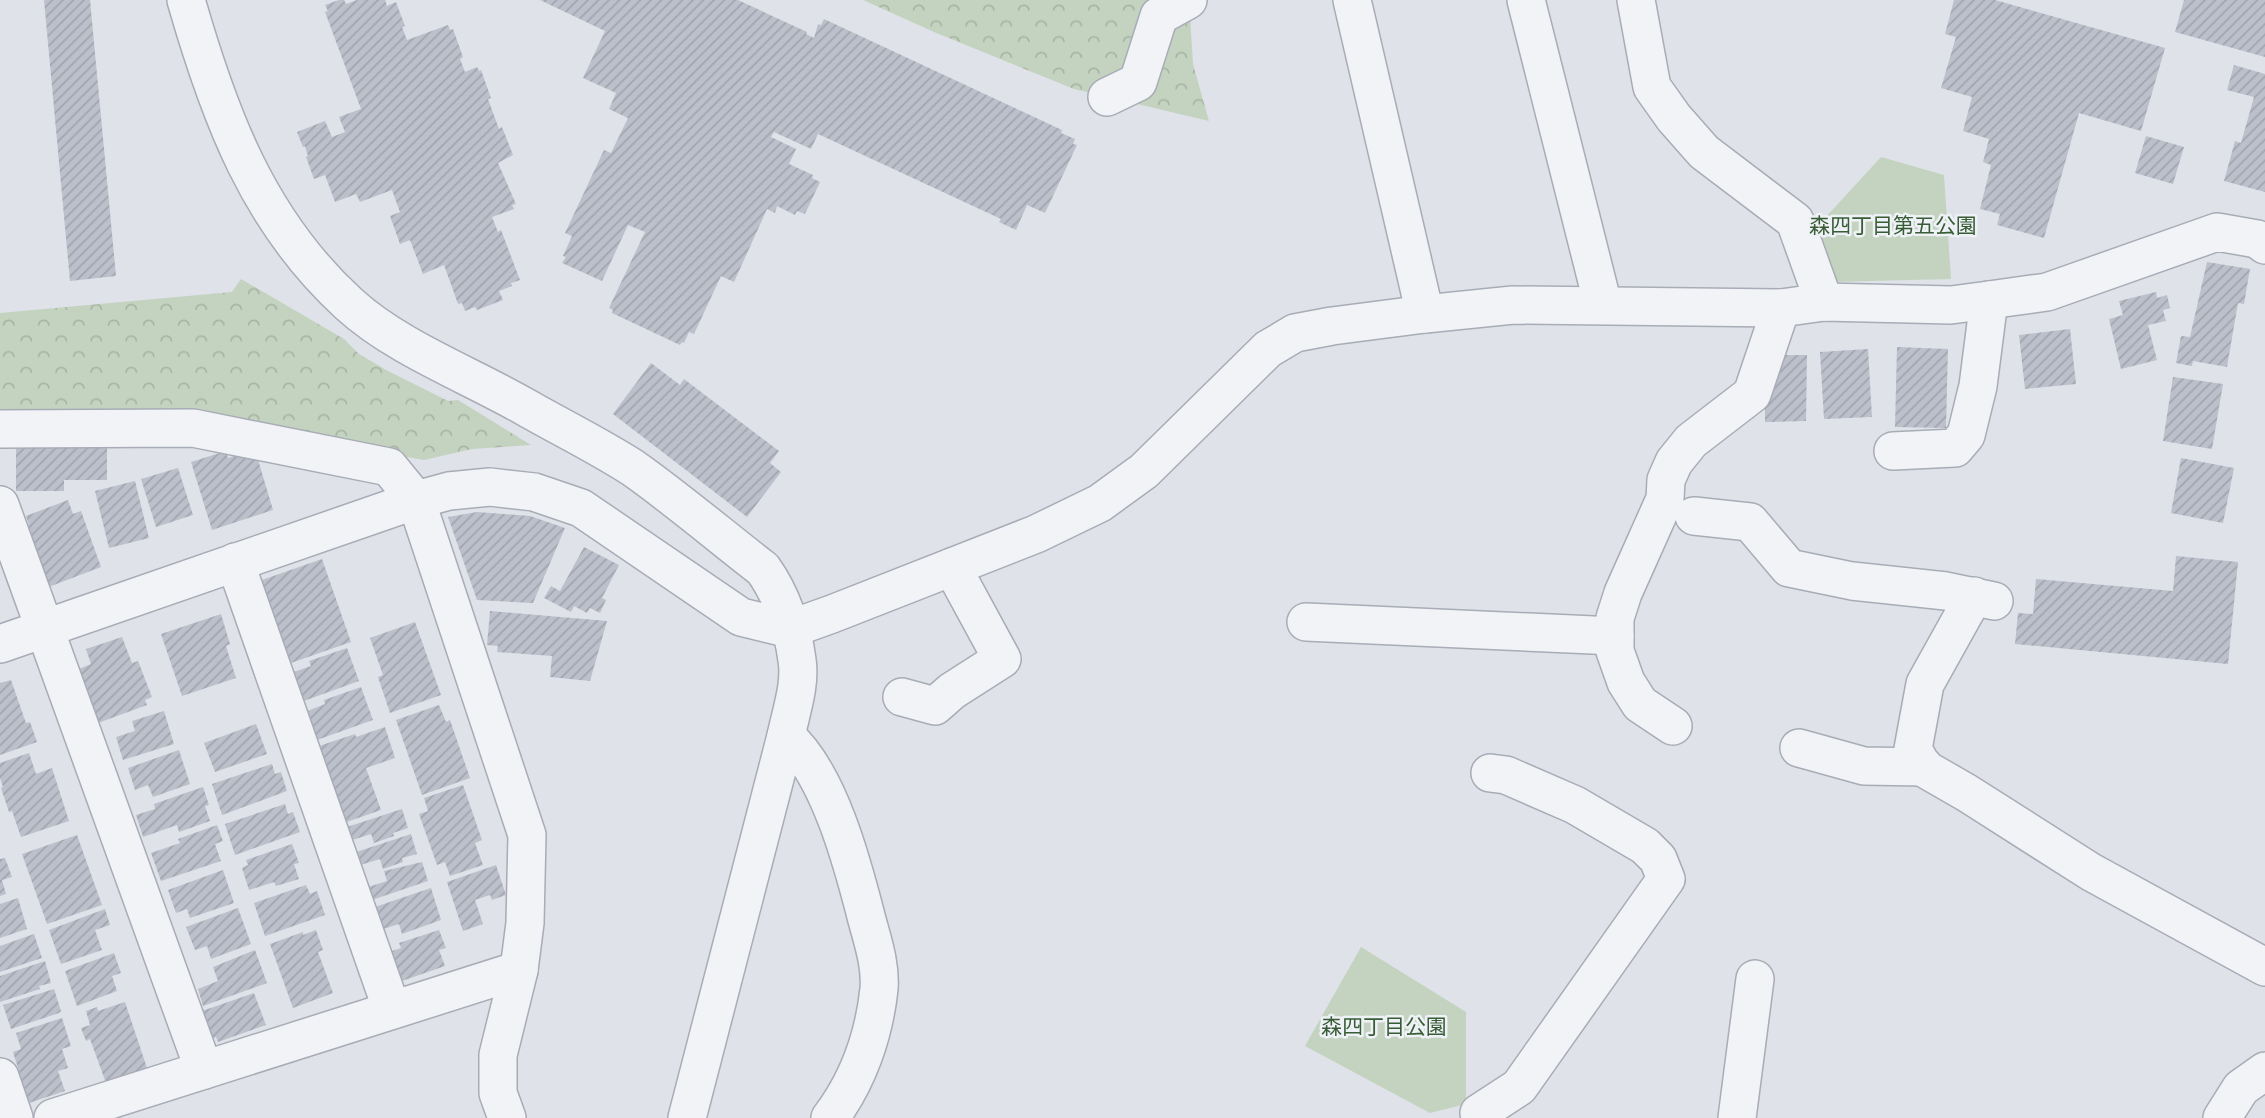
<svg xmlns="http://www.w3.org/2000/svg" width="2265" height="1118" font-family="Inter,'Noto Sans JP',sans-serif">
<style>
.green{fill:#c3d3bf}
.forest{fill:url(#forest-crowns)}
.building{fill:url(#building-hatch)}
.lines{fill:none;stroke-linecap:round;stroke-linejoin:round}
.minor-casing{stroke:#a8acb6;stroke-width:40}
.minor{stroke:#f1f3f7;stroke-width:37}
.labels{text-anchor:middle;dominant-baseline:central;stroke-width:5;stroke-linejoin:round;paint-order:stroke}
.park-label{font-size:21px;fill:#385c34;stroke:#eef1f6}
</style>
<defs>
<pattern id="forest-crowns" width="20" height="18" patternUnits="userSpaceOnUse" patternTransform="scale(1.75)"><rect width="20" height="18" fill="#c3d3bf"/><path d="M2 6a3 3 0 1 1 6 0M12 15a3 3 0 1 1 6 0" fill="none" stroke="#a8b5a5"/></pattern>
<pattern id="building-hatch" width="6" height="6" patternUnits="userSpaceOnUse" patternTransform="scale(1.75)"><rect width="6" height="6" fill="#bcc0cb"/><path d="M-1 1l2-2M0 6l6-6M5 7l2-2" fill="none" stroke="#a2a5af"/></pattern>
</defs>
<rect width="100%" height="100%" fill="#dfe2e8"/>
<g class="green">
<path d="M1881,157L1944,175L1951,279L1831,282L1814,230Z"/>
<path d="M1361,947L1466,1012V1104L1430,1113L1305,1046Z"/>
</g>
<g class="forest">
<path d="M863,0H1189L1193,64L1209,121L1074,89L934,32Z"/>
<path d="M241,279L344,339L359,354L388,371L448,401L458,400L531,445L472,449L424,460L159,413H0V313L232,292Z"/>
</g>
<g class="building">
<path d="M44,0H90L116,276L70,281Z"/>
<path d="M339,0H344L346,4L357,0H385L387,6L396,2L405,26L402,27L407,40L448,25L450,30L453,29L463,57L460,59L465,72L477,67L479,71L481,70L491,98L488,99L499,129L502,127L513,155L498,163L516,204L512,205L514,209L492,217L498,232L501,230L520,280L511,283L512,286L499,291L503,300L477,310L475,307L465,311L462,303L458,304L444,265L423,274L410,240L400,244L390,216L400,212L392,190L360,202L356,194L335,202L325,175L314,179L306,157L308,156L305,146L303,147L297,132L325,121L332,137L345,132L339,117L361,109L325,12L328,11L325,5Z"/>
<path d="M540,0H738L807,32L806,34L814,38L818,24L821,25L824,19L1062,130L1061,133L1075,139L1073,144L1077,145L1045,213L1027,205L1016,230L999,222L1001,219L818,134L811,149L774,132L771,137L796,149L789,164L813,175L812,178L820,182L805,214L797,211L795,215L777,206L775,213L767,209L734,282L721,276L694,334L689,332L684,343L682,342L680,345L612,313L613,310L609,308L645,232L628,225L602,281L562,263L566,257L563,256L572,236L565,233L604,150L611,153L628,118L609,109L616,93L583,78L605,31Z"/>
<path d="M1954,0H1995L2165,48L2141,131L2079,113L2044,238L1997,225L2000,214L1980,209L1991,165L1983,162L1989,139L1963,131L1972,97L1941,88L1956,37L1945,34Z"/>
<path d="M2184,0H2265V57L2175,32Z"/>
<path d="M2234,65L2265,74V192L2224,181L2235,141L2241,143L2254,97L2227,90Z"/>
<path d="M2146,136L2184,147L2173,184L2135,173Z"/>
<path d="M2207,262L2250,269L2244,304L2238,303L2227,367L2193,361L2192,366L2176,363L2181,336L2190,337Z"/>
<path d="M2156,292L2157,298L2167,295L2170,308L2163,310L2166,321L2148,325L2157,360L2121,369L2109,319L2123,315L2119,301Z"/>
<path d="M2070,329L2076,384L2025,389L2019,335Z"/>
<path d="M1897,347L1948,349L1946,428L1895,427Z"/>
<path d="M1868,349L1872,417L1824,419L1820,352Z"/>
<path d="M1776,355H1807L1806,421L1765,422V383H1777Z"/>
<path d="M651,363L680,385L684,379L779,451L770,463L781,472L747,517L613,414Z"/>
<path d="M2173,377L2223,384L2212,449L2163,441Z"/>
<path d="M16,440H107V480H64V491H16Z"/>
<path d="M226,451L228,458L249,451L256,453L273,510L212,530L191,462Z"/>
<path d="M2181,458L2234,468L2223,523L2171,513Z"/>
<path d="M178,468L193,515L156,527L141,479Z"/>
<path d="M135,481L149,538L109,548L95,491Z"/>
<path d="M68,500L73,514L81,511L101,567L46,588L25,527L29,525L26,516Z"/>
<path d="M477,512L530,516L565,528L533,603L477,600L448,517Z"/>
<path d="M584,547L619,565L602,598L606,600L600,613L590,608L587,613L574,606L571,612L544,598L551,586L560,591Z"/>
<path d="M2176,556L2238,562L2228,664L2015,644L2018,613L2033,614L2036,579L2173,591Z"/>
<path d="M322,559L351,642L288,664L260,588L262,580Z"/>
<path d="M490,611L607,621L590,681L550,677L552,656L497,652L498,646L487,645Z"/>
<path d="M221,614L230,644L226,646L236,678L182,696L161,634Z"/>
<path d="M415,622L441,695L390,713L378,677L383,675L370,638Z"/>
<path d="M122,637L132,663L138,661L152,697L145,700L147,705L98,723L79,669L91,664L86,649Z"/>
<path d="M347,648L359,681L301,702L291,673L311,666L309,661Z"/>
<path d="M11,680L26,723L30,722L37,742L0,755V683Z"/>
<path d="M361,687L373,720L314,741L305,712L325,704L324,700Z"/>
<path d="M439,705L446,722L450,720L470,778L422,795L396,720Z"/>
<path d="M164,711L174,744L123,760L116,737L135,731L132,721Z"/>
<path d="M256,724L267,754L215,772L204,743Z"/>
<path d="M385,727L395,758L366,768L381,810L338,825L319,746L355,734L356,737Z"/>
<path d="M179,750L190,784L153,797L148,785L135,790L128,768Z"/>
<path d="M29,753L36,774L52,768L69,821L21,837L12,811L9,812L1,788L3,787L0,778V763Z"/>
<path d="M272,764L275,774L281,772L287,791L222,815L212,784Z"/>
<path d="M463,785L482,840L475,843L483,865L450,876L445,862L437,865L419,814L428,811L424,798Z"/>
<path d="M203,787L209,805L205,806L210,821L179,832L177,825L143,837L136,815L155,809L154,804Z"/>
<path d="M285,804L288,814L293,812L300,832L235,855L225,824Z"/>
<path d="M402,809L408,828L393,833L394,836L374,843L371,834L346,842L341,829Z"/>
<path d="M217,825L223,841L215,844L221,861L161,881L151,853L180,843L178,839Z"/>
<path d="M411,834L417,854L402,858L403,862L383,869L380,859L354,867L350,854Z"/>
<path d="M77,835L102,905L47,924L22,854Z"/>
<path d="M292,844L299,863L294,864L299,879L276,886L274,882L249,890L242,868L248,865L246,860Z"/>
<path d="M5,858L12,877L2,880L6,894L0,896V859Z"/>
<path d="M422,862L428,881L366,902L362,889L387,881L384,871Z"/>
<path d="M496,865L506,895L492,900L490,895L475,900L483,924L463,931L447,882Z"/>
<path d="M223,870L234,903L190,918L187,909L176,913L168,890Z"/>
<path d="M306,885L310,894L317,891L325,915L265,936L254,903Z"/>
<path d="M431,888L441,920L402,934L399,924L380,930L375,907Z"/>
<path d="M18,898L27,929L0,938V904Z"/>
<path d="M238,908L251,944L211,959L207,946L195,950L186,927Z"/>
<path d="M105,909L110,925L95,930L102,950L61,964L49,930Z"/>
<path d="M316,930L323,950L318,952L333,993L293,1008L270,944L303,932V935Z"/>
<path d="M439,930L446,948L439,950L445,966L399,982L389,952L401,948L399,943Z"/>
<path d="M34,934L42,958L0,972V946Z"/>
<path d="M255,950L267,983L203,1006L198,989L218,981L213,967Z"/>
<path d="M114,953L121,973L112,976L117,991L77,1006L65,971Z"/>
<path d="M45,961L51,983L39,986L40,989L0,1002V976Z"/>
<path d="M54,989L61,1011L59,1013L11,1029L3,1005Z"/>
<path d="M254,993L266,1025L218,1042L216,1037L211,1039L202,1011Z"/>
<path d="M125,1002L147,1068L106,1083L90,1039L86,1041L81,1028L90,1025L86,1011L97,1007L98,1011Z"/>
<path d="M62,1018L71,1046L62,1049L68,1068L58,1071L65,1091L29,1103L13,1052L21,1049L16,1033Z"/>
</g>
<g class="lines">
<defs>
<g id="minor">
<path d="M186,0C219,115 258,221 349,304C397,348 470,375 527,408C562,428 599,446 633,468C677,499 719,535 763,569C781,594 793,628 797,660C801,684 791,712 786,736L687,1118"/>
<path d="M1352,0L1425,314"/>
<path d="M1526,0L1603,305"/>
<path d="M1636,0L1652,87L1674,118L1704,152L1795,221L1824,302"/>
<path d="M1107,97L1138,82L1159,16L1188,0"/>
<path d="M0,429L193,428L389,467L416,500L527,835L525,923L519,970L498,1055V1093L507,1118"/>
<path d="M1893,451L1955,448L1966,435L1978,386L1989,300"/>
<path d="M0,505L204,1070"/>
<path d="M1694,516L1750,522L1789,568L1852,581L1946,591L1994,601"/>
<path d="M235,562L392,1010"/>
<path d="M1974,596L1925,684L1913,749L1920,762L1927,770L1967,793L2091,872L2265,967"/>
<path d="M1306,622L1615,636"/>
<path d="M0,644L416,500L449,491L490,487L534,492L581,508L741,617L790,629L832,614L1036,534L1100,503L1144,471L1268,349L1295,333L1332,326L1425,314L1513,305L1781,308L1824,302L1951,305L1989,300L2047,292L2217,232L2257,239L2265,245"/>
<path d="M902,697L935,706L952,691L1002,659L952,567"/>
<path d="M1673,726L1640,704L1626,682L1615,651V618L1623,593L1665,499L1666,480L1674,462L1691,441L1752,394L1781,308"/>
<path d="M786,736C829,773 853,865 867,920C873,942 881,966 879,989C874,1035 858,1081 830,1118"/>
<path d="M1799,748L1864,766L1924,767"/>
<path d="M0,1077L14,1118"/>
<path d="M53,1118L519,970"/>
<path d="M1481,1118L1479,1113L1519,1087L1666,879L1658,859L1645,846L1575,805L1506,775L1490,773"/>
<path d="M1737,1118L1755,979"/>
<path d="M2222,1118L2241,1088L2265,1071"/>
</g>
</defs>
<use href="#minor" class="minor-casing"/>
<use href="#minor" class="minor"/>
</g>
<g class="labels">
<g class="park-label">
<text x="1893" y="225">森四丁目第五公園</text>
<text x="1384" y="1026">森四丁目公園</text>
</g>
</g>
</svg>
